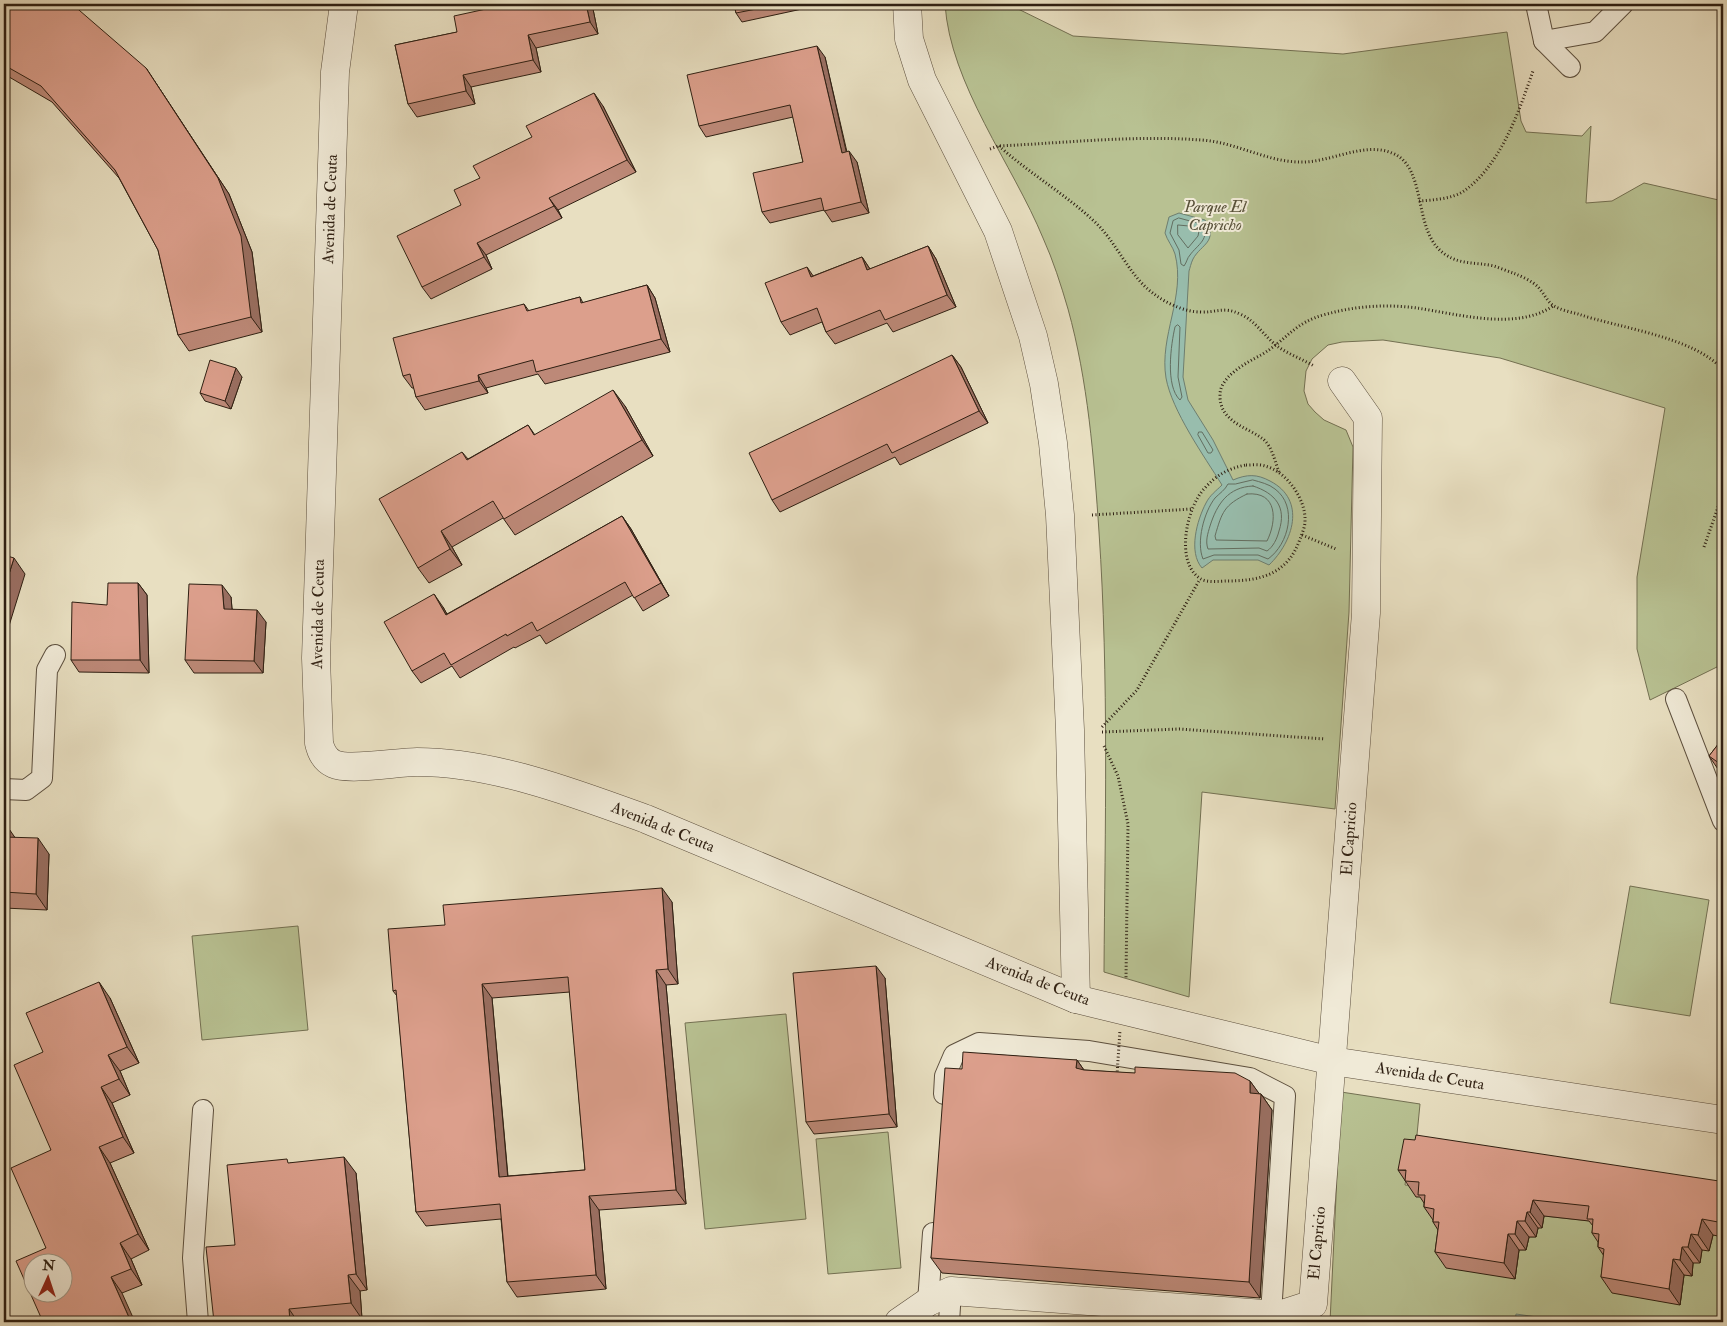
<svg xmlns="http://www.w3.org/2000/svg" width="1727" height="1326" font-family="'IM FELL Double Pica',serif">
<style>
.green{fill:#b8c192;stroke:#737052}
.water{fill:#98bdad;stroke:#6e7e6f}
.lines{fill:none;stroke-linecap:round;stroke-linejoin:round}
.shore{stroke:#636e60;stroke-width:1}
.lane-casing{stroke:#5c4f3e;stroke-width:22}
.street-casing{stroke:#5c4f3e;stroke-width:29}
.path{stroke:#2e1f12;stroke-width:3;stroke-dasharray:1 2.5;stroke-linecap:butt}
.lane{stroke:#f0ead7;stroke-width:20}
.street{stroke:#f0ead7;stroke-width:28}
.path-bridge{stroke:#2e1f12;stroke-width:3;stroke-dasharray:1 2.5;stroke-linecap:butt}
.wall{fill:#bd8978;stroke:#2e1f12;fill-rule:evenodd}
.shaded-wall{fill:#9a6f62;stroke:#2e1f12}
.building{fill:#dc9f8c;stroke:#2e1f12;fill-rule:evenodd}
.labels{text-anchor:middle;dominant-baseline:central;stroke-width:4;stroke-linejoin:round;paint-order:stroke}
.park-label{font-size:16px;font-style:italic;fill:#575038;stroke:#f0ead7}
.street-label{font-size:16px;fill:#2e1f12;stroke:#f0ead7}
</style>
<rect width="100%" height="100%" fill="#e8dfc1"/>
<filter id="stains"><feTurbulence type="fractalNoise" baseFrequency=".004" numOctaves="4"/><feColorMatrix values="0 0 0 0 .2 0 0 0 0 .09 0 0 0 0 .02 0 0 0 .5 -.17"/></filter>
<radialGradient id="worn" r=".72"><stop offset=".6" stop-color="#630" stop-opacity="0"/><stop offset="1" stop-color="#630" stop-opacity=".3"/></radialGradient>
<g class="green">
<path d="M945,4H1008L1073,36L1343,54L1507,32L1521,121L1526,132L1582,136L1591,126L1586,203L1612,201L1644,183L1723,201V664L1650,700L1637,649V577L1665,408L1500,358L1383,340L1342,342L1328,345L1312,359L1306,371L1304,391L1308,404L1315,412L1324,420L1346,430L1353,447L1349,612L1335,809L1202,792L1189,997L1104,972C1105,826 1109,679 1099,532C1094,458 1088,381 1068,309C1061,285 1053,260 1043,238C1013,165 950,84 945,4Z"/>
<path d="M1630,886L1709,900L1690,1016L1610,1003Z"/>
<path d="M298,926L308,1030L202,1040L192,936Z"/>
<path d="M786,1014L806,1219L705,1229L685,1023Z"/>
<path d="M1341,1092L1420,1104L1415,1155L1408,1164L1405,1185L1417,1186L1515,1279L1519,1250H1526L1529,1237H1536L1538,1228L1542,1227L1544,1216L1600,1222L1680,1305L1684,1275L1692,1276L1693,1263L1713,1235L1723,1237V1322H1330Z"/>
<path d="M888,1132L901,1268L828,1274L816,1139Z"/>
</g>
<g class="water">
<path d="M1179,213L1205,220C1219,242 1201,244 1193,259C1191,263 1190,268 1189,271L1183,377L1188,400L1213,440L1233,480C1247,474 1257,474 1270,481C1307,500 1293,542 1269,565L1258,560H1213L1202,568C1188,552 1197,520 1206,503C1210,495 1216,491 1222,485C1204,456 1172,411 1166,378C1159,336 1186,296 1175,254C1173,247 1167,240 1165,233L1169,217Z"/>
<path d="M1516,1314L1572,1322H1515Z"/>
</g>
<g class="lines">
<g class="shore">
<path d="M1179,218L1201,224C1212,238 1197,245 1190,255C1187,258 1187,262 1184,266L1181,264L1179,250L1170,233L1173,221Z"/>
<path d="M1178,225L1189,226L1199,231L1198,236L1188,248L1178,235Z"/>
<path d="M1178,325L1180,327L1178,377L1182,397L1180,400C1165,386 1171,344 1175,327Z"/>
<path d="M1199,432H1202L1213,450L1211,453H1208L1198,435Z"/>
<path d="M1253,480C1260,482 1269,484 1275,489C1298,506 1289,544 1268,559L1258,555H1214L1203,559C1196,542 1204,512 1215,498C1220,493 1225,490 1228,484H1235Z"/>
<path d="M1253,486C1275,493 1287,507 1279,531C1277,539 1273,547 1267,551L1259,548L1208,549C1205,541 1208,533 1210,526C1217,504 1228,487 1253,486Z"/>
<path d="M1247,494C1278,491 1277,521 1267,541L1216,540L1215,536C1222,512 1224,505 1247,494Z"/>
</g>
<defs>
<g id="lane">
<path d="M1536,4L1544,41L1570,67"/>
<path d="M1544,41L1595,32L1623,4"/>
<path d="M1676,699L1723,821"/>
<path d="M4,789L26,790L42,778L47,670L55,655"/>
<path d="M944,1094L945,1076L954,1055L979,1043L1089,1051L1250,1078L1285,1096L1271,1314"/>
<path d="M928,1302L933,1233"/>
<path d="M198,1322L193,1258L203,1110"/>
<path d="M949,1322L951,1291"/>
</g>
<g id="street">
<path d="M344,4L335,72L316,658L319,743C321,752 325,760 334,764C350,771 397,762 417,762C493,762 575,793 646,819L1076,999L1332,1061L1723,1120"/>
<path d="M907,4L909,39L922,80L998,231L1033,336L1044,384L1053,443L1060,515L1070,730L1076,999"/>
<path d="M899,1322L928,1302L951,1291L1279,1315L1313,1304L1366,613L1368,418L1342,381"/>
</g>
</defs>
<use href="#lane" class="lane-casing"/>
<use href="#street" class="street-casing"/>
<g class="path">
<path d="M999,146C1030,174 1067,195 1097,224C1118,245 1130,277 1154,294C1166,303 1185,312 1200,312C1216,313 1223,306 1240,314C1256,321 1264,336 1277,346C1288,354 1302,359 1314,366"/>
<path d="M990,149L998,146C1065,143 1134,135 1201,140C1235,142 1265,161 1298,162C1328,164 1363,141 1392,153C1429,167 1411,233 1446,255C1462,265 1476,262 1494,266C1500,268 1507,271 1513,273C1521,276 1532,281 1538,287C1544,293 1548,303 1554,306C1561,310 1570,312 1578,314C1619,328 1695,337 1723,370"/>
<path d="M1419,201C1433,200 1452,199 1464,191C1501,165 1519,111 1533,71"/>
<path d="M1246,465C1252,465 1259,464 1265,466C1286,471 1306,499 1305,521C1305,527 1302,534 1300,539C1288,574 1261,581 1227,581C1220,581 1208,583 1201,579C1174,563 1187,507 1204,489C1216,475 1229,468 1246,465Z"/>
<path d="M1279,472C1275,462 1272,446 1263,439C1247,427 1220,422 1220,396C1219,377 1246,363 1261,355C1287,340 1294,322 1327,314C1355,306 1387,304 1417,308C1457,314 1517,331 1553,306"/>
<path d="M1092,515L1192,509"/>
<path d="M1302,535L1336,549"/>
<path d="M1704,547L1723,493"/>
<path d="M1102,727L1137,690L1200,579"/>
<path d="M1102,732L1179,729L1325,739"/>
<path d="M1104,746L1118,776L1128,824L1126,978"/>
</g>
<use href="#lane" class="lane"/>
<use href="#street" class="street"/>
<path class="path-bridge" d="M1117,1075L1120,1030"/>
</g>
<g class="wall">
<path d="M4,4L146,68L229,194L252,252L262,332L189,351L178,335L158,250L119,178L52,102L4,74Z"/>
<path d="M592,4L598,34L536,48L541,72L471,87L475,104L417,117L408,104L395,45Z"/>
<path d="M734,4H801L802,9L742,22L736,13Z"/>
<path d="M825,57L847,152L857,162L869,213L832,222L824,210L770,223L762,212L803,162L793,117L706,137L699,126Z"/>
<path d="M603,106L636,172L558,210L562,218L486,255L492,269L431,299L422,287L461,205L480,178Z"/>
<path d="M928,246L936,259L956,307L893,332L887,323L835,344L826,332L822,322L790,335L781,322L813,276L862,257L870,269Z"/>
<path d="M647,285L655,298L670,352L545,384L538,374L486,388L488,393L425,410L416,397L414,388H412L403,376L524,304L529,311L580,297L583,303Z"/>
<path d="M952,355L961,367L988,423L900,465L895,457L780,512L772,500Z"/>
<path d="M242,377L231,409L205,401L200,393Z"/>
<path d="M625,406L653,456L515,535L503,518L452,547L462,565L429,583L418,568L462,452L468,459L528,425L535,435Z"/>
<path d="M622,516L631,529L669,596L643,611L633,595L546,644L540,635L515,648L514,647L460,678L452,666L421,683L412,671L443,607L447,614Z"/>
<path d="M138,583L147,595L149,673L79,672L71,660L107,605Z"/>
<path d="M231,597L232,609L266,622L263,673H194L185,660Z"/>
<path d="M1723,738V774L1720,772L1709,756Z"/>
<path d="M4,823L14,837L49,854L47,910L4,908Z"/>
<path d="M672,902L678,984L666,985L686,1204L599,1210L606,1289L517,1297L507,1282L501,1219L426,1226L416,1212L397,996L393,991L445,925ZM570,992L585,1170L508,1176L492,998Z"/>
<path d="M885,978L897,1127L814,1134L806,1122Z"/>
<path d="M110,998L139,1063L120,1071L130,1095L112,1103L134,1153L110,1163L149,1250L131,1259L142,1285L122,1293L46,1248L51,1150L43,1052Z"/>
<path d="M1077,1060L1084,1070L1250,1081L1259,1094H1261L1272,1110L1260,1298L942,1273L931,1258L962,1069Z"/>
<path d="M290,1163L356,1173L367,1290L360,1291L362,1319L325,1322H214L235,1245Z"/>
<path d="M1398,1170L1723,1186V1237L1713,1235L1709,1251L1702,1250L1700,1263H1693L1692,1276L1684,1275L1680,1305L1612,1293L1601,1277L1604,1256L1598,1247V1242L1592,1233L1593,1226L1589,1221L1544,1216L1542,1228H1538L1536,1237H1529L1526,1250H1519L1515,1279L1446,1268L1435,1252L1438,1230L1433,1222V1220L1424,1207V1203L1420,1197H1416Z"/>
</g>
<g class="shaded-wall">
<path d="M586,4H592L598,34L590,22Z"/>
<path d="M528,35L536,48L541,72L533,60Z"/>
<path d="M817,46L825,57L849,164L842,153Z"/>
<path d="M146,68L229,194L252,252L262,332L251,317Z"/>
<path d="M463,75L471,87L475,104L466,91Z"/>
<path d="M594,93L603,106L636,172L627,160Z"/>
<path d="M849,151L857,162L869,213L861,202Z"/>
<path d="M549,198L558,210L562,218L554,206Z"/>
<path d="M477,243L486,255L492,269L484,257Z"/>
<path d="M928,246L936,259L956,307L947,295Z"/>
<path d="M862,257L870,269L867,270Z"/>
<path d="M807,267L816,280L811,277Z"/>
<path d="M647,285L655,298L670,352L661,339Z"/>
<path d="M952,355L961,367L988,423L979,411Z"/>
<path d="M236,368L242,377L231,409L225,401Z"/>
<path d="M478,375L486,388L488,393L479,381Z"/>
<path d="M613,390L625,406L653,456L642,440Z"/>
<path d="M622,516L631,529L669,596L661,583Z"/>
<path d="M441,531L452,547L462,565L450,549Z"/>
<path d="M4,537L7,541L4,551Z"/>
<path d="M14,558L25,574L4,642V590Z"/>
<path d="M138,583L147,595L149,673L140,660Z"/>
<path d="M222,585L231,597L233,621L224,609Z"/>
<path d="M434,594L443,607L454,627L446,615Z"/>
<path d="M257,610L266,622L263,673L254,661Z"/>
<path d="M5,823L16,839L4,837Z"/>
<path d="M38,838L49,854L47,910L36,894Z"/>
<path d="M662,888L672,902L678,984L668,969Z"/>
<path d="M876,966L885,978L897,1127L889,1114Z"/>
<path d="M656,970L666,985L686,1204L676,1190Z"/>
<path d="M99,982L110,998L139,1063L127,1047Z"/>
<path d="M482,984L492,998L509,1191L499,1177Z"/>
<path d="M108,1055L120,1071L130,1095L119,1079Z"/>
<path d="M1077,1060L1088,1076L1076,1068Z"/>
<path d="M1250,1081L1261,1096V1094L1272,1110L1260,1298L1249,1282Z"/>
<path d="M101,1087L112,1103L134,1153L123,1137Z"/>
<path d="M99,1147L110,1163L149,1250L138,1234Z"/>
<path d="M344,1157L356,1173L367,1290L356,1274Z"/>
<path d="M1719,1181L1723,1186V1194L1719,1187Z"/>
<path d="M589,1196L599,1210L606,1289L596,1275Z"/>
<path d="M1533,1200L1544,1216L1542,1228L1530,1212Z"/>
<path d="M1723,1200V1229L1718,1222Z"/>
<path d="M1527,1212L1538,1228L1536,1237L1525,1221Z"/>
<path d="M1702,1219L1713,1235L1709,1251L1698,1235Z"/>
<path d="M1517,1221L1529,1237L1526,1250L1515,1234Z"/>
<path d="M1508,1234L1519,1250L1515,1279L1504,1263Z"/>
<path d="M1691,1234L1702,1250L1700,1263L1688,1247Z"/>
<path d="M120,1243L131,1259L142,1285L131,1269Z"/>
<path d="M1682,1247L1693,1263L1692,1276L1680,1260Z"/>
<path d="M1673,1259L1684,1275L1680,1305L1669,1289Z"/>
<path d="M348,1275L360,1291L362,1319L351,1303Z"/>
<path d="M111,1277L122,1293L135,1322H131Z"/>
<path d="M289,1309L298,1322H290Z"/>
</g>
<g class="building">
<path d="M4,4H72L146,68L218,178L241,236L251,317L178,335L158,250L115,170L41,86L4,65Z"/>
<path d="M509,4H586L590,22L528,35L533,60L463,75L466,91L408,104L395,45L457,32L454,16Z"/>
<path d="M734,4H782L736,13Z"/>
<path d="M817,46L842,153L849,151L861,202L824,211L821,198L762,212L753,173L803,162L790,105L699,126L687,75Z"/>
<path d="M594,93L627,160L549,198L554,206L477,243L484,257L422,287L397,236L461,205L454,190L480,178L473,166L532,137L526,126Z"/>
<path d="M928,246L947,295L885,320L880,310L826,332L817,308L781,322L765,283L807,267L811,277L862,257L867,270Z"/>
<path d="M647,285L661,339L536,372L533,360L478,375L479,381L416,397L410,374L403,376L393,338L524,304L527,311L580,297L581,303Z"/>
<path d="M952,355L979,411L892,453L887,444L772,500L749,453Z"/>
<path d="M210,360L236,368L225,401L200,393Z"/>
<path d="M613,390L642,440L504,519L493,501L441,531L450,549L418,568L379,499L462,452L467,460L528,425L534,435Z"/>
<path d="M622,516L661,583L634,598L625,582L537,631L532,622L507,636L506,634L451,665L444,653L412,671L384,622L434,594L446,615Z"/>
<path d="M4,555L14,558L4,590Z"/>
<path d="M108,583H138L140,660H71L72,602L107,605Z"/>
<path d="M189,584L222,585L224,609L257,610L254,661L185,660Z"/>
<path d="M1723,738V766L1709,756Z"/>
<path d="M4,823H5L4,837L38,838L36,894L4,892Z"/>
<path d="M662,888L668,969L656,970L676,1190L589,1196L596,1275L507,1282L500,1204L416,1212L396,990L393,991L388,929L445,925L443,905ZM568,977L585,1170L499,1177L482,984Z"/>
<path d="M876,966L889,1114L806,1122L793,973Z"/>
<path d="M99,982L127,1047L108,1055L119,1079L101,1087L123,1137L99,1147L138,1234L120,1243L131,1269L111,1277L131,1322H43L16,1261L46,1248L11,1168L51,1150L14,1065L43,1052L26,1013ZM32,1264H62V1294H32Z"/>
<path d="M963,1052L1077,1060L1076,1068L1084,1070L1135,1073V1067L1235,1073L1250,1081V1093L1261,1094L1249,1282L931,1258L945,1068L962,1069Z"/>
<path d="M1416,1135L1719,1181V1187L1723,1188V1200L1718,1222L1702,1219L1698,1235L1691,1234L1688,1247H1682L1680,1260L1673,1259L1669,1289L1601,1277L1604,1249L1598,1247L1599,1234L1592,1233L1593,1219H1587L1589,1206L1533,1200L1530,1212H1527L1525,1221H1517L1515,1234H1508L1504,1263L1435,1252L1439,1222H1433L1434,1209L1424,1207L1425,1195H1418L1419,1182L1405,1181L1406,1170H1398L1404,1139L1415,1140Z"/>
<path d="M344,1157L356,1274L348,1275L351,1303L289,1309L290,1322H214L206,1247L235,1245L227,1165L287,1159L288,1163Z"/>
</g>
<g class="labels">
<g class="park-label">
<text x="1215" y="207">Parque El<tspan x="1215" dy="18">Capricho</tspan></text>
</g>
<g class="street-label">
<text transform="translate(330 209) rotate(-88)">Avenida de Ceuta</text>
<text transform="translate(318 614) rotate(-89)">Avenida de Ceuta</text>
<text transform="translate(663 827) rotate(22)">Avenida de Ceuta</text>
<text transform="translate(1349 839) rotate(-86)">El Capricio</text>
<text transform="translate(1038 981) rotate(21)">Avenida de Ceuta</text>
<text transform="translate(1430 1076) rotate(9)">Avenida de Ceuta</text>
<text transform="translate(1317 1243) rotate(-85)">El Capricio</text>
</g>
</g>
<rect width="1727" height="1326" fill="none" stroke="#e8dfc1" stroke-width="20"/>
<rect x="5" y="5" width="1717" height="1316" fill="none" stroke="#2e1f12" stroke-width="2.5"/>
<rect x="10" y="10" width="1707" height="1306" fill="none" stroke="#2e1f12"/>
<g transform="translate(48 1278) rotate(3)"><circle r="24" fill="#f0ead7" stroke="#a29988"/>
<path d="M0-4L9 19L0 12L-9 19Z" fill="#8f2418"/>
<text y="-8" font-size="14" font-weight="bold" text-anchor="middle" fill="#2e1f12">N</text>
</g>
<rect width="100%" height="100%" filter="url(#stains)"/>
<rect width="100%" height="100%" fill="url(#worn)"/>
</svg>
